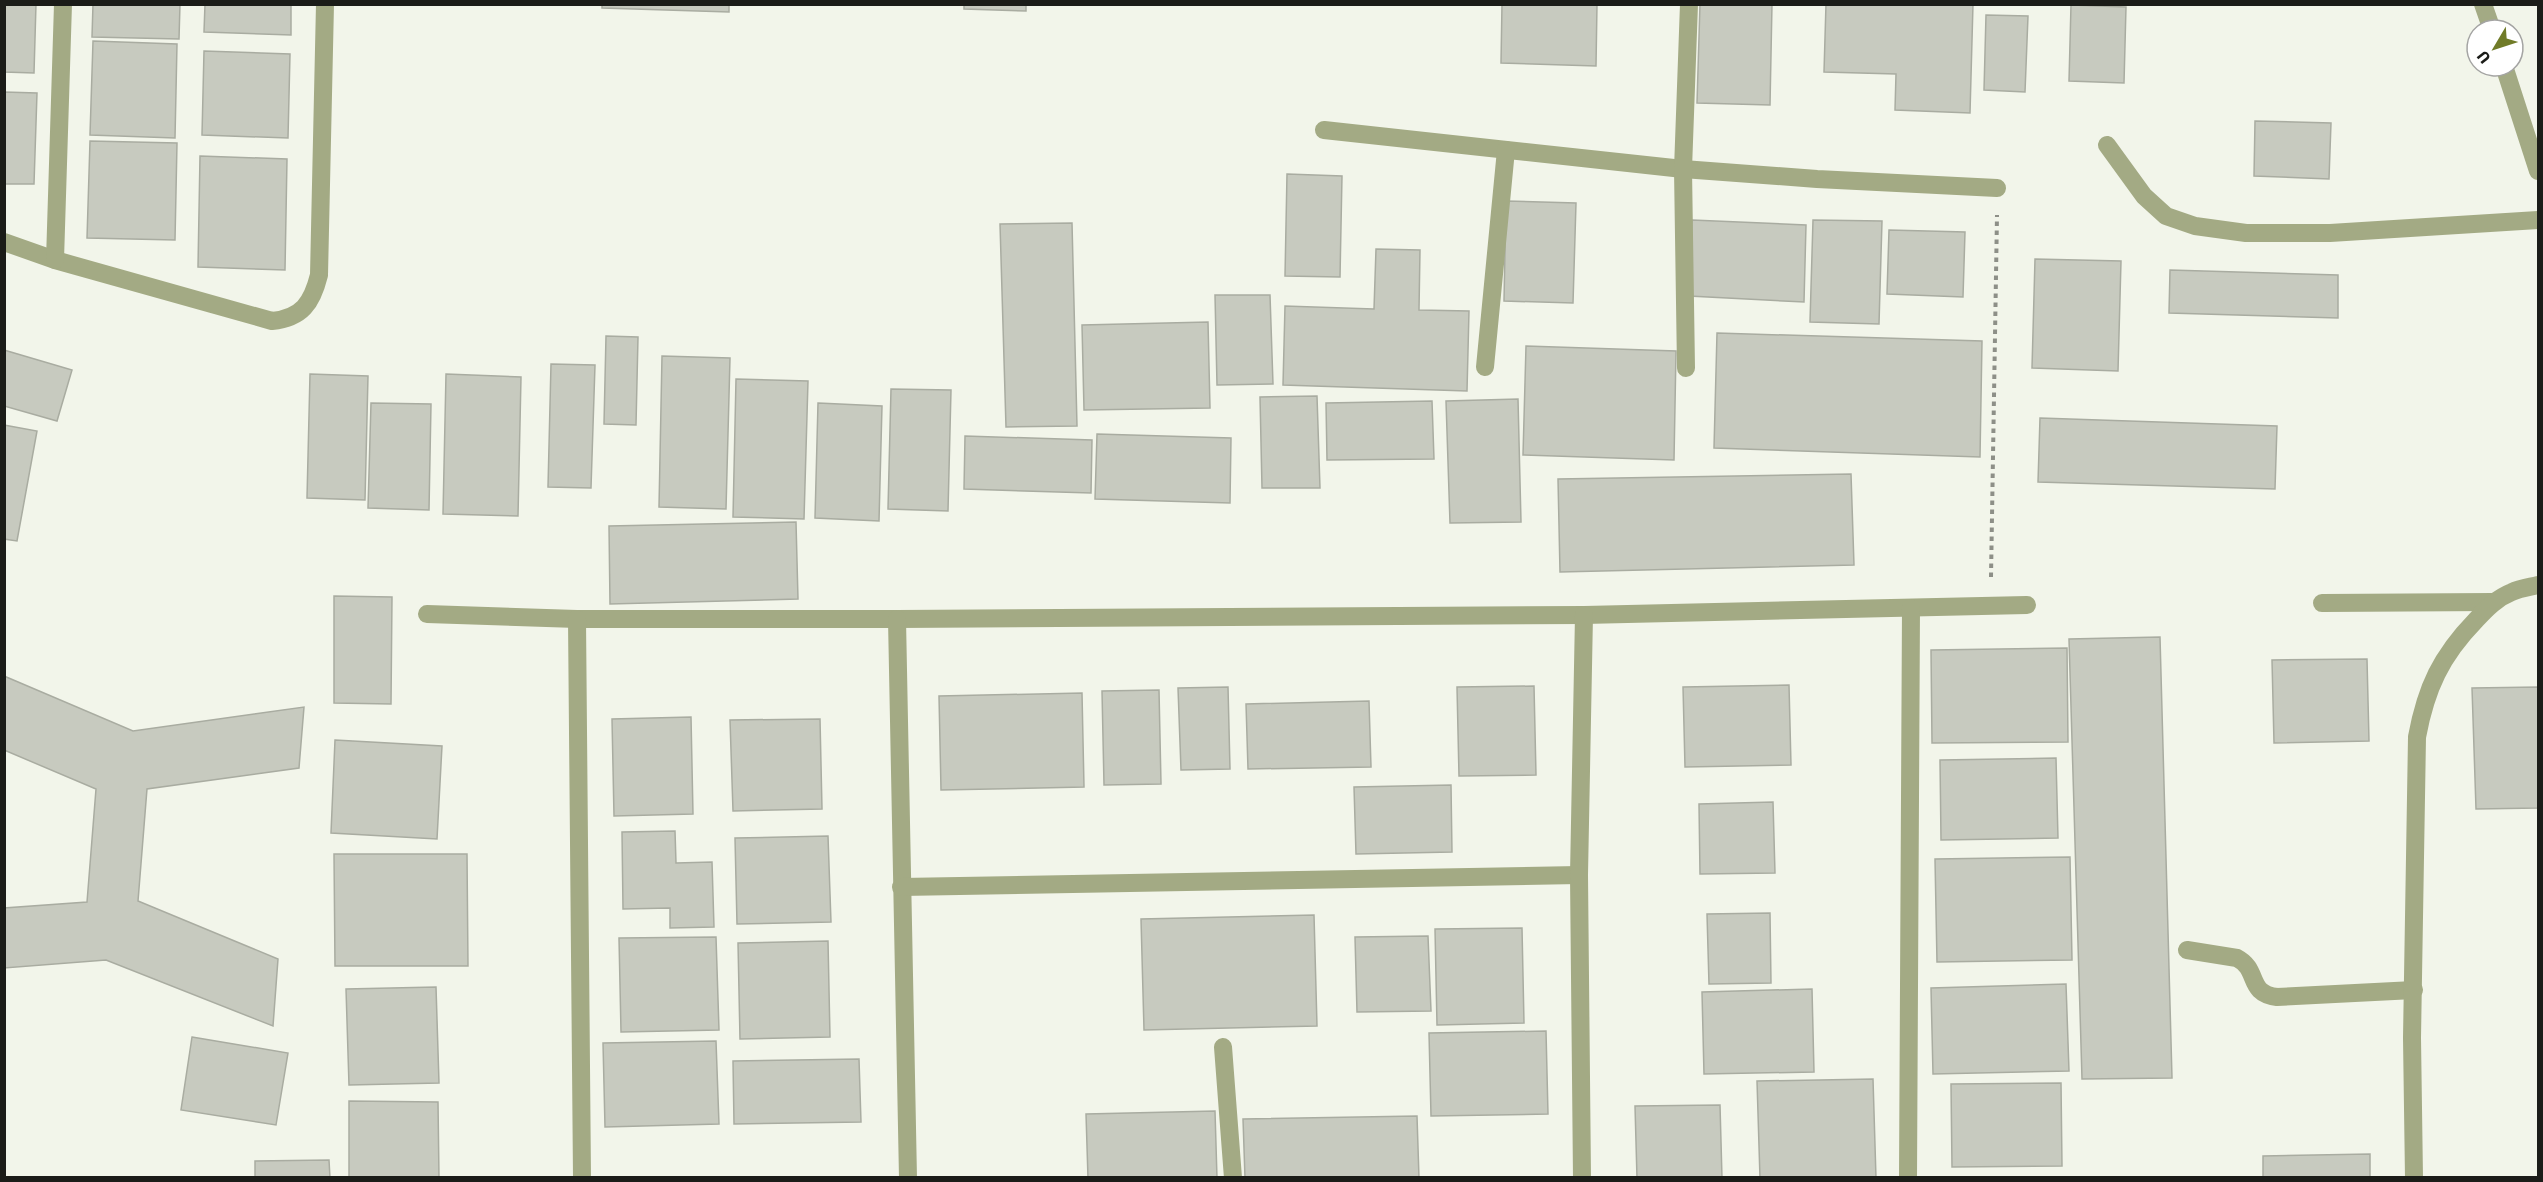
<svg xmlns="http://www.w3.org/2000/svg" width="2543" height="1182" font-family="'Fira Sans',sans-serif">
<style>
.building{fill:#c7cabf;stroke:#a9aca1;stroke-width:1.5}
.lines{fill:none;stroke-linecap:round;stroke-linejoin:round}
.path{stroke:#8d8f87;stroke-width:4;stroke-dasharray:4.5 4.5;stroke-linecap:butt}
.minor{stroke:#a3aa84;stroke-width:18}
</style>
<rect width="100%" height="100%" fill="#f2f5ea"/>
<g class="building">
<path d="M4,4H36L34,73L4,72Z"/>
<path d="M93,4H180L179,39L92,37Z"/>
<path d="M205,4H291V35L204,32Z"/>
<path d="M602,4H729V12L602,8Z"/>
<path d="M964,4H1026V11L964,9Z"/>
<path d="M1502,4H1597L1596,66L1501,63Z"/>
<path d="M1700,4H1772L1770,105L1697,103Z"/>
<path d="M1826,4H1973L1970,113L1895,110L1896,74L1824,72Z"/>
<path d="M2071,5L2126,7L2124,83L2069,81Z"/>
<path d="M1986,15L2028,16L2025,92L1984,90Z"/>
<path d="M93,41L177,44L175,138L90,135Z"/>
<path d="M204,51L290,54L288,138L202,135Z"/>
<path d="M4,92L37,93L34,184H4Z"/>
<path d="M2255,121L2331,123L2329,179L2254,176Z"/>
<path d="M90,141L177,143L175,240L87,238Z"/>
<path d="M200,156L287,159L285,270L198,267Z"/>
<path d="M1287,174L1342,176L1340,277L1285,276Z"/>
<path d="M1506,201L1576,203L1573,303L1504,301Z"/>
<path d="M1692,220L1806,225L1804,302L1689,296Z"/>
<path d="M1813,220L1882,221L1879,324L1810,322Z"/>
<path d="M1072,223L1077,426L1006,427L1000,224Z"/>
<path d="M1889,230L1965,232L1963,297L1887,294Z"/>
<path d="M1376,249L1420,250L1419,310L1469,311L1467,391L1283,385L1285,306L1374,309Z"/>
<path d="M2035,259L2121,261L2118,371L2032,368Z"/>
<path d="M2170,270L2338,275V318L2169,313Z"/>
<path d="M1215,295H1270L1273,384L1217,385Z"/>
<path d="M1208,322L1210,408L1084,410L1082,325Z"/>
<path d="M1717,333L1982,341L1980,457L1714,448Z"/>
<path d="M606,336L638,337L636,425L604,424Z"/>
<path d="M1526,346L1676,351L1674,460L1523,455Z"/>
<path d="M4,350L72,370L57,421L4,406Z"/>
<path d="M662,356L730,358L726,509L659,507Z"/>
<path d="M551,364L595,365L591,488L548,487Z"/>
<path d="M310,374L368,376L365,500L307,498Z"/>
<path d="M446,374L521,377L518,516L443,514Z"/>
<path d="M736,379L808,381L804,519L733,517Z"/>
<path d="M891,389L951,390L948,511L888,509Z"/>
<path d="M1317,396L1320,488H1262L1260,397Z"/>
<path d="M1518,399L1521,522L1450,523L1446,401Z"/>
<path d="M1432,401L1434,459L1327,460L1326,403Z"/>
<path d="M371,403L431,404L429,510L368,508Z"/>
<path d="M818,403L882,406L879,521L815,518Z"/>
<path d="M2040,418L2277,426L2275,489L2038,482Z"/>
<path d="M4,425L37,431L17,541L4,539Z"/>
<path d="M1097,434L1231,438L1230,503L1095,499Z"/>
<path d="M965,436L1092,440L1091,493L964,489Z"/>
<path d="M1851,474L1854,565L1560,572L1558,479Z"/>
<path d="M796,522L798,599L610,604L609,526Z"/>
<path d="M334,596L392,597L391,704L334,703Z"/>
<path d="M2160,637L2172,1078L2082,1079L2069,639Z"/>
<path d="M2067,648L2068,742L1932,743L1931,650Z"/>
<path d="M2367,659L2369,741L2274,743L2272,660Z"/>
<path d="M4,676L133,731L304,707L299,768L147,789L138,901L278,959L273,1026L106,960L4,968V908L87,902L96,789L4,750Z"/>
<path d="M1789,685L1791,765L1685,767L1683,687Z"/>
<path d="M1534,686L1536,775L1459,776L1457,687Z"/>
<path d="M1228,687L1230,769L1181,770L1178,688Z"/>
<path d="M2538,687V808L2476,809L2472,688Z"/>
<path d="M1159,690L1161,784L1104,785L1102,691Z"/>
<path d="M1082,693L1084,787L941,790L939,696Z"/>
<path d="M1369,701L1371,767L1248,769L1246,704Z"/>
<path d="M691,717L693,814L614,816L612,719Z"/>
<path d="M820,719L822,809L733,811L730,720Z"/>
<path d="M335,740L442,746L437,839L331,833Z"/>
<path d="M2056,758L2058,838L1941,840L1940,760Z"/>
<path d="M1451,785L1452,852L1356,854L1354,787Z"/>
<path d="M1773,802L1775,873L1700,874L1699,804Z"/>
<path d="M675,831L676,863L712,862L714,927L670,928V908L623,909L622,832Z"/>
<path d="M828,836L831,922L737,924L735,838Z"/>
<path d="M334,854H467L468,966H335Z"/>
<path d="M2070,857L2072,960L1937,962L1935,859Z"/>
<path d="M1770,913L1771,983L1709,984L1707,914Z"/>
<path d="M1314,915L1317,1026L1144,1030L1141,919Z"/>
<path d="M1522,928L1524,1023L1437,1025L1435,929Z"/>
<path d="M1428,936L1431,1011L1357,1012L1355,937Z"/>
<path d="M716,937L719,1030L621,1032L619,938Z"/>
<path d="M828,941L830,1037L740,1039L738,943Z"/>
<path d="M2066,984L2069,1071L1933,1074L1931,988Z"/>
<path d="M436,987L439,1083L349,1085L346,989Z"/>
<path d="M1812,989L1814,1072L1704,1074L1702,992Z"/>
<path d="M1546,1031L1548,1114L1431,1116L1429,1033Z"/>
<path d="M192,1037L288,1053L276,1125L181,1110Z"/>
<path d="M716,1041L719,1124L605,1127L603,1043Z"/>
<path d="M859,1059L861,1122L734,1124L733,1061Z"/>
<path d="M1873,1079L1876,1178H1760L1757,1081Z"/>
<path d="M2061,1083L2062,1166L1952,1167L1951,1084Z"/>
<path d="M349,1101L438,1102L439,1178H349Z"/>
<path d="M1720,1105L1722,1178H1637L1635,1106Z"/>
<path d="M1215,1111L1217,1178H1088L1086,1114Z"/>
<path d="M1417,1116L1419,1178H1245L1243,1119Z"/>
<path d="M2370,1154V1178H2263V1156Z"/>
<path d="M329,1160L330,1178H255V1161Z"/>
</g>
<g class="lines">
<path class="path" d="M1991,577L1997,215"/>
<g class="minor">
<path d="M2483,4L2492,30"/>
<path d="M2504,66L2538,171"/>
<path d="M1324,130L1683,169L1817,179L1997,188"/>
<path d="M2107,145L2144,196L2166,216L2195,226L2246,233H2330L2538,220"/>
<path d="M4,242L55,260L272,321C302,318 312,303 319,275L325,4"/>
<path d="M55,260L63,4"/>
<path d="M1485,367L1506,150"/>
<path d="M1686,368L1683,169L1689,4"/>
<path d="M2322,603L2493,602"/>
<path d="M427,614L577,619H897L1584,615L2027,605"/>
<path d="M577,619L582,1178"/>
<path d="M897,619L908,1178"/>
<path d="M901,887L1579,875"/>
<path d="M2187,950L2237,958C2260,970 2246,993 2277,997L2414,990"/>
<path d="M1223,1047L1233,1178"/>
<path d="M1582,1178L1579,875L1584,615"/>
<path d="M1908,1178L1911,608"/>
<path d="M2414,1178L2412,1038L2417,737C2426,688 2441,656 2476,620C2487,608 2497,598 2512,592C2520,588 2530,587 2538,585"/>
</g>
</g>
<rect width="2543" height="1182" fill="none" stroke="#1b1c18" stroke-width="12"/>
<g transform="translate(2495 48) rotate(231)"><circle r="28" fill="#ffffff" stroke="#a4a4a3" stroke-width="1.5"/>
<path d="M0-4.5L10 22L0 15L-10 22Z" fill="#707b28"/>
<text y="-9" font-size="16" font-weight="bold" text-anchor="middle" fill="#1b1c18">U</text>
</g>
</svg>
